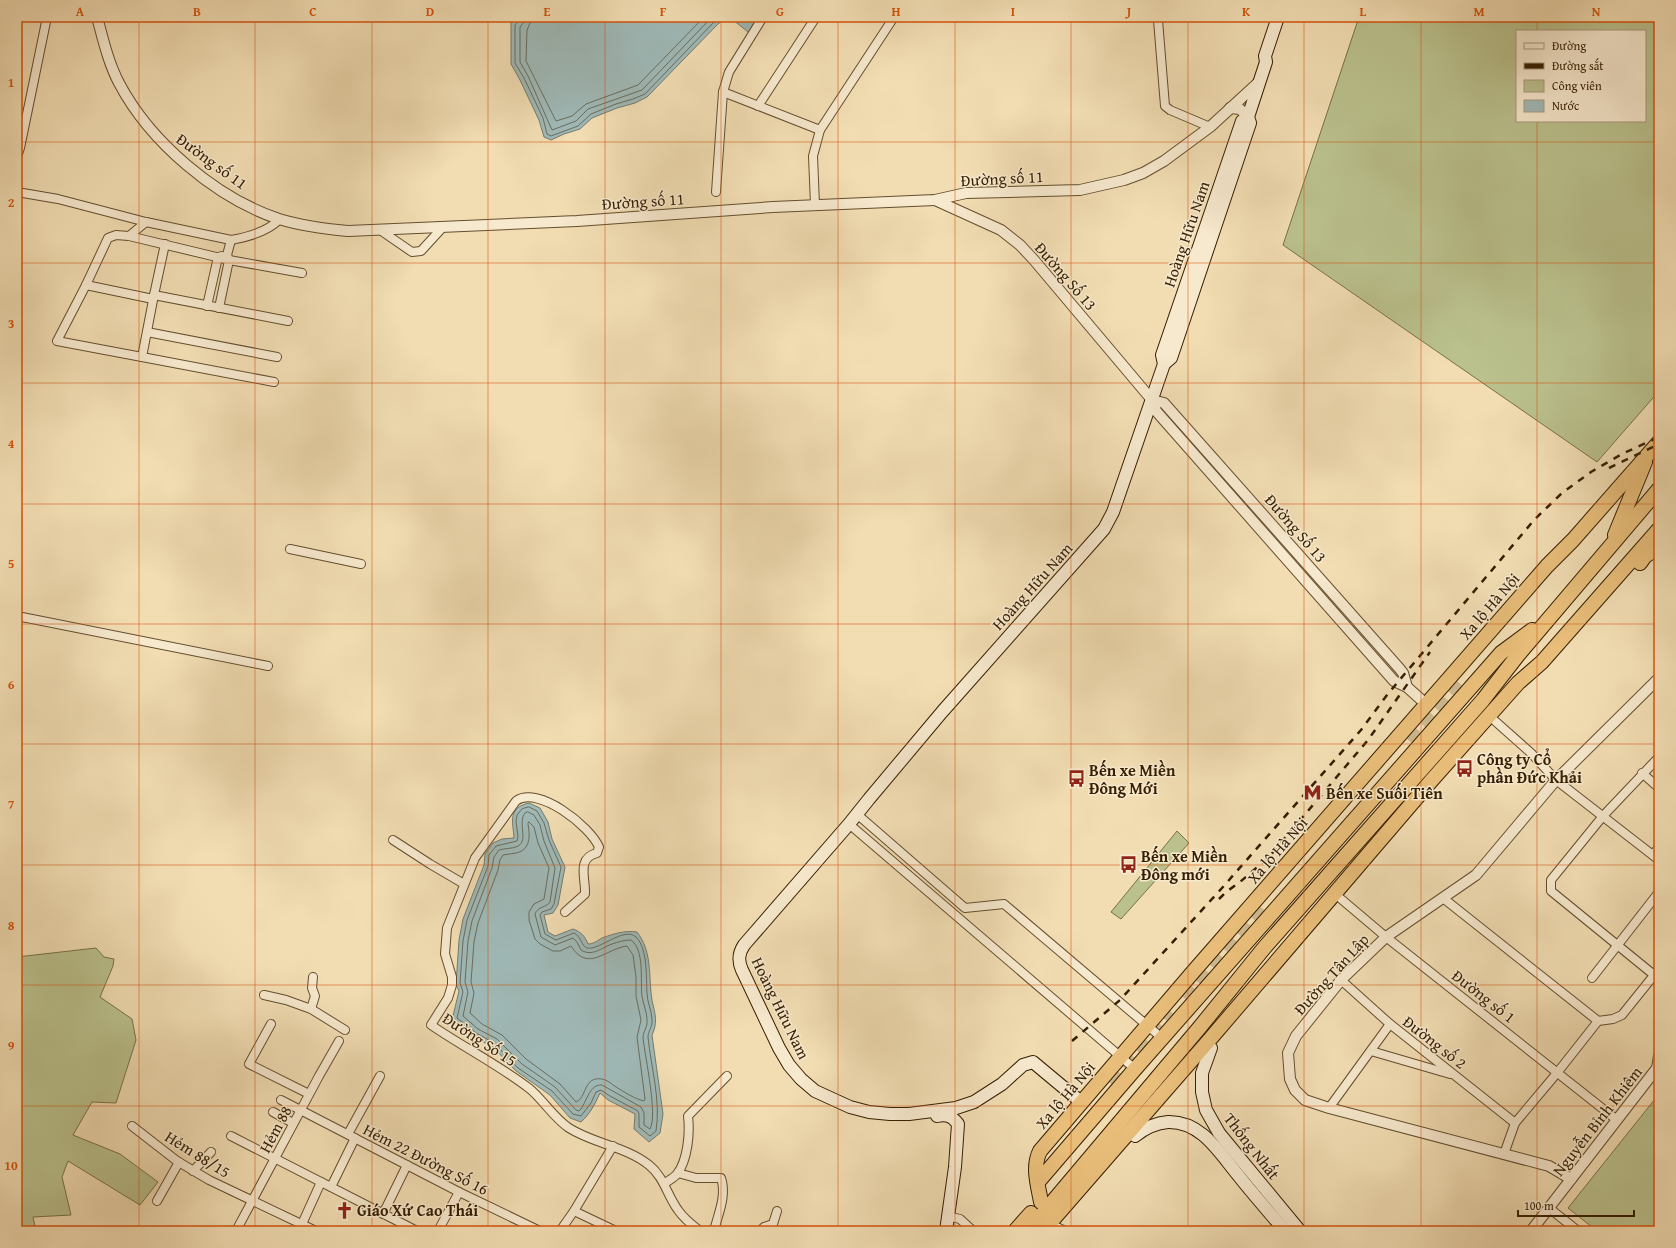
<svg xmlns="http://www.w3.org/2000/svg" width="1676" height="1248" font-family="'Gentium Book Plus',serif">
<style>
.green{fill:#bac18d;stroke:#787047;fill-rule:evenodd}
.water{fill:#9fb9b7;stroke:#757b6e}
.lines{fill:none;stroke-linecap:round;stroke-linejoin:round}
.shore{stroke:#6a6c5c;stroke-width:1}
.trunk-tunnel{stroke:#ccb78f;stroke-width:14;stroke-dasharray:14 7;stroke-linecap:butt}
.minor-casing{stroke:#644e2e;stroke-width:10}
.tertiary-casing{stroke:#644e2e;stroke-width:12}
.secondary-casing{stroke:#351e01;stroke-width:14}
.trunk-casing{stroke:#351e01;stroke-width:16}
.minor{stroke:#f7e9ce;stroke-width:8}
.tertiary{stroke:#f7e9ce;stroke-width:10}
.secondary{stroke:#f7e9ce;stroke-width:12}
.trunk{stroke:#e9be7a;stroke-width:14}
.rail{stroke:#351e01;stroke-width:2.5;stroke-dasharray:7 7;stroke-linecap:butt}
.grid{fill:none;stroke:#d6530b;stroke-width:1;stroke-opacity:0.55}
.labels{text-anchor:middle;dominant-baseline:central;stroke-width:3;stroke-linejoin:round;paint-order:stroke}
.street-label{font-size:16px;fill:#351e01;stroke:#f7e9ce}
.poi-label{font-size:16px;font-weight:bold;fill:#351e01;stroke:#f7e9ce;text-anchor:start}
.neatline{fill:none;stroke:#d6530b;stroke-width:1.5}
.grid-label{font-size:13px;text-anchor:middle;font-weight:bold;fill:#d6530b}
</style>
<rect width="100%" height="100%" fill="#f2ddb3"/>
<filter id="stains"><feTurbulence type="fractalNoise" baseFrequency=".005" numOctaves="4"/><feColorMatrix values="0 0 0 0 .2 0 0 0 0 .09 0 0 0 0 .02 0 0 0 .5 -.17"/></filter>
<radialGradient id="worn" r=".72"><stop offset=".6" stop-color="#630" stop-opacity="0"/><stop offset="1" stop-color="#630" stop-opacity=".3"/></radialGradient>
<g class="green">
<path d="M1359,17H1659V391L1597,462L1283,245ZM1517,31H1645V121H1517Z"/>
<path d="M1177,831L1189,843L1121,919L1111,912Z"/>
<path d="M96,948L104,957L114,959L113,966L100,997L132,1019L136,1040L116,1103L92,1102L73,1135L120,1154L158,1182L140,1205L68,1161L62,1177L71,1215L33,1217L36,1231H17V957Z"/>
<path d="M1659,1094V1231H1597L1568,1208Z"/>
</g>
<g class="water">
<path d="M518,17H760L752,35L733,20L726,18L718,24L647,97L635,103L617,108L592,118L580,129L564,134L551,140L544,137L539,120L520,80L511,64V22Z"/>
<path d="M529,803L540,808L548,822L552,839L565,867L558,905L553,913L544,915L548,932L555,936L573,929C581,932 585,936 588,944C593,944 597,941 602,938C613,934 625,930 637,932C651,950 649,971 651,992C652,1009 660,1018 652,1035L663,1114L660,1133L649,1142L634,1129L635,1114L608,1100L600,1093C595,1104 590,1114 581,1122L570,1118L550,1095L516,1071L492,1046L473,1037L452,1020L459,991L456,985L459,940L463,919L484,865L485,854L493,843L502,839L514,838C513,822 507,808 529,803Z"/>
</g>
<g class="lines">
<g class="shore">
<path d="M520,17L519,21L515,25V63L524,78L543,118L547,134L551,136L578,126L591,114L616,104L633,99L645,94L715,21L721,17"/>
<path d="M525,17L524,22L520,27V62L528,76L552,130L576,121L588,109L642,90L712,17"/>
<path d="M531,17L530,23L527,30L526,61L556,121L572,116L586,104L638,85L704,17"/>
<path d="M529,807L537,811L544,823L549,840L561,867L554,904L551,909L542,912L540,915L545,934L556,940L574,933C581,936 582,947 587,948C599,951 624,926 636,937C648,949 646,978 647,993C647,1002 652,1011 652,1020C653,1026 648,1031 648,1037C651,1068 661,1100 656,1131L650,1136L639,1127V1114L638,1111L610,1096L601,1090L596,1092L591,1103L581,1116L573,1114L552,1091L518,1068L494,1043L476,1033L457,1018L463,992L460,983L463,941L467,920L488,866L489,855L496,846L517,841L518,837L516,821L517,815L522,809Z"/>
<path d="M528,812L534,815L540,825L544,841L555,868L550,902C546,908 538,906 535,914L541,937L555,945L573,938L577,942L581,950C592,957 601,948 612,944C618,942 624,940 631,940C645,950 640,981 642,996C643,1004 647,1012 647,1020C648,1027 643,1031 643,1038C645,1057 658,1115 650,1129L644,1125V1113L641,1107L602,1085C590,1084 587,1100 581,1109L579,1111L576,1110L555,1087L522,1064L497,1039L478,1029L463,1016L468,992L465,982L468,941L472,921L492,868L494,857L499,850C505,848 513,849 518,846C529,840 517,823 525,813Z"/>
<path d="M529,822L534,827L538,843L549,868L544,899L534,904L529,912V920L535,939L540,944L553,951H560L571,946C588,973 605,949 627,946L633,955L636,977V996L641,1020L637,1037L645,1099L644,1101C635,1099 624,1092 616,1087C611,1084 608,1080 602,1079C583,1076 587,1098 576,1102L560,1084L526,1059L502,1035L482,1024L470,1013L474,993L471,982L474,942L478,923L498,870L500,860L503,855C507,854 512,854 516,853C531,850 530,835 528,824Z"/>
</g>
<g class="trunk-tunnel">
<path d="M1407,739L1457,681"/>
<path d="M1183,997L1264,903"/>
<path d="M1109,1082L1170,1011"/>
</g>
<defs>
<g id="minor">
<path d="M763,17L729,72L723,92L820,130"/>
<path d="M1158,20L1165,106L1170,110L1210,127"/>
<path d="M758,106L816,17"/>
<path d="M17,157L20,148L47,17"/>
<path d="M17,192L58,199L146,222L231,240C249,237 267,232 280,219"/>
<path d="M716,192L723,92"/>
<path d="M815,205L813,156L820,130L894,17"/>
<path d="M380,230L412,252L421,251L443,227"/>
<path d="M129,236L146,222"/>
<path d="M165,244L154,295L288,321"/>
<path d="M86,285L153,299"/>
<path d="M154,295L142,357L274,382"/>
<path d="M207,306L218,257L222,256"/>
<path d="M219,308L229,260L227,255L231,240"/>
<path d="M147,332L277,357"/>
<path d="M142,357L57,341L86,285L108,238L116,235L129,236L229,260L302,273"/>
<path d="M290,549L361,564"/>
<path d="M17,616L268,666"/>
<path d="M1495,721L1531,753L1556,780L1659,860"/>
<path d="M1659,757L1603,816L1551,880V891L1659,979"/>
<path d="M1642,773L1659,788"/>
<path d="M858,815L965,908L1004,904L1162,1038"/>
<path d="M849,824L1135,1069"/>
<path d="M393,840L430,864L464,884"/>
<path d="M1653,855L1659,847"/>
<path d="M1334,893L1386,937L1617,1120"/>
<path d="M1443,898L1598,1021"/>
<path d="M565,912L585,894C586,879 576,858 597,853L599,847C590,826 538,785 516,801L475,858L447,928L445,954L452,977V985L448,998L431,1025C463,1047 499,1065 530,1089C544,1101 554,1118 569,1128C594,1144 625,1146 649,1165C664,1177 667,1195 678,1210C684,1219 692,1225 700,1231"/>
<path d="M1592,978L1659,892"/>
<path d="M1341,980L1390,1024L1515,1123"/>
<path d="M264,995L286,1000L311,1009L345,1030"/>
<path d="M311,1009L315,996L312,988L313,977"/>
<path d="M271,1024L249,1064L309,1094"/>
<path d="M1371,1051L1450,1074"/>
<path d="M281,1100L459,1192L540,1231"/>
<path d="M1329,1108L1390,1024"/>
<path d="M273,1112L293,1123"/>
<path d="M132,1126L177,1161L209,1180L316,1231"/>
<path d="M348,1134L380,1076"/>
<path d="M231,1136L417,1231"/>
<path d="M1504,1154L1515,1123L1557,1073L1598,1021L1613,1019L1622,1015L1659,969"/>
<path d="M193,1171L211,1152"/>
<path d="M678,1173L696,1178H721C727,1196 718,1214 714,1231"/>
<path d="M665,1183C669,1180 674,1178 677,1174C688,1160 690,1132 688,1116L727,1076"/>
<path d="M331,1187L355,1138"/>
<path d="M157,1201L179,1162"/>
<path d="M1549,1208L1578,1231"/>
<path d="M574,1211L616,1231"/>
<path d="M383,1214L407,1165"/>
<path d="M947,1216L960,1219L972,1230"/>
<path d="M1049,1223L1065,1231"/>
<path d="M302,1224L321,1182"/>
<path d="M236,1231L319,1076L339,1041"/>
<path d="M438,1231L459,1192"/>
<path d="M560,1231L574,1211L613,1146"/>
<path d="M760,1231L764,1227L773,1224L777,1211"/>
</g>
<g id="tertiary">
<path d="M97,17C103,39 108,62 119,83C150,142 216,198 279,219C302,226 325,229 348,231L577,221L773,207L935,200L966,193L1080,190L1124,180L1143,173L1164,161L1210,127L1259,82"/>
<path d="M1230,108L1240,109L1248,117"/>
<path d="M935,200L1001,230L1020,245L1034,260L1152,400L1156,411L1394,681L1407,687L1427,705"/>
<path d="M1152,400L1164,403L1399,668L1403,673L1407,687"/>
<path d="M1571,1179L1549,1166L1329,1108L1305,1100L1295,1090L1290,1079L1288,1053L1296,1036L1341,980L1386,937L1476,875L1556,780L1659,678"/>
<path d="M1531,1231L1657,1068L1659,1056"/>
</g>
<g id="secondary">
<path d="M1164,364L1171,358L1250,123L1248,117L1266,62L1265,56L1278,17"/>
<path d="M1211,1048L1202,1073V1092L1206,1110L1219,1133L1300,1231"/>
<path d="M1081,1102L1033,1062L1023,1065L1002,1084L974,1102L956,1108L909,1114H890L869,1112L850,1107L815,1091L801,1079L789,1065L779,1048L742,970C738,961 738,954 744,945L849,824L869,799L942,712L1104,529L1113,512L1164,364L1162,355L1242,121L1248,117"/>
<path d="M937,1116C947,1114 952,1116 958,1124L955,1167L946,1231"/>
<path d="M1135,1136C1145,1128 1155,1123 1168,1122C1201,1121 1219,1152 1238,1175C1253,1194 1269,1212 1285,1231"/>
</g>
<g id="trunk">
<path d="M1615,535L1645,462"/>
<path d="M1640,563L1645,556L1659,547"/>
<path d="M1038,1182L1135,1069L1501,653L1532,630"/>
<path d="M1041,1202C1038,1185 1032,1167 1040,1151L1193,972L1547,566L1573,540L1659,442"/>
<path d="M1015,1231L1031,1213"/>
<path d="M1028,1231L1200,1027L1264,948L1483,700L1518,655L1659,489"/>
<path d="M1043,1231L1211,1038L1431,781L1518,683L1542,662L1659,529"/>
</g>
</defs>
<use href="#minor" class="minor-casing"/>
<use href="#tertiary" class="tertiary-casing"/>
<use href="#secondary" class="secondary-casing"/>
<use href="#trunk" class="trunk-casing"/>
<use href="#minor" class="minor"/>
<use href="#tertiary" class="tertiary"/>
<use href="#secondary" class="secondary"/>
<use href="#trunk" class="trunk"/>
<g class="rail">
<path d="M1609,468L1659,444"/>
<path d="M1219,899L1226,892L1240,882L1268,858L1368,740L1430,652"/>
<path d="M1072,1041L1120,1000L1222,888L1361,730L1387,695L1534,520L1562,493L1591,472L1622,454L1659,437"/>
</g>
</g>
<path class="grid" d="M139,17V1231M255,17V1231M372,17V1231M488,17V1231M605,17V1231M721,17V1231M838,17V1231M955,17V1231M1071,17V1231M1188,17V1231M1304,17V1231M1421,17V1231M1537,17V31M1537,121V1231M17,142H1659M17,263H1659M17,383H1659M17,504H1659M17,624H1659M17,744H1659M17,865H1659M17,985H1659M17,1106H1659"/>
<defs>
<symbol id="bus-bare" viewBox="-9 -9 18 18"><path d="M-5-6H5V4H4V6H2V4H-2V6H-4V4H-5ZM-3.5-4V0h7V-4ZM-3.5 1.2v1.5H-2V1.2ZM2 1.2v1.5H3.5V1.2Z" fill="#8f2418" stroke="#f7e9ce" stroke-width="2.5" paint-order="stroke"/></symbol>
<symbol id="metro-bare" viewBox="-9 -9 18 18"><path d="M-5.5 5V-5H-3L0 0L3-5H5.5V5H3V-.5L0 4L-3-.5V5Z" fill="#8f2418" stroke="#f7e9ce" stroke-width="2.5" paint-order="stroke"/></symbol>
<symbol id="church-bare" viewBox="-9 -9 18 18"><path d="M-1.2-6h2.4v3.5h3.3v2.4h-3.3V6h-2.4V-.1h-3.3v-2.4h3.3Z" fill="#8f2418" stroke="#f7e9ce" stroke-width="2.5" paint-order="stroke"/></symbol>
</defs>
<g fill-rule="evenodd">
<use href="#bus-bare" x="1452" y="756" width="25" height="25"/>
<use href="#bus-bare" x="1064" y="766" width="25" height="25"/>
<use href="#metro-bare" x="1300" y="780" width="25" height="25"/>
<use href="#bus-bare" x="1116" y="852" width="25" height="25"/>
<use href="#church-bare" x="332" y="1198" width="25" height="25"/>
</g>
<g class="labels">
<g class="street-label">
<text transform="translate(212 161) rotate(36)">Đường số 11</text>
<text transform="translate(1002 178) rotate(-3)">Đường số 11</text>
<text transform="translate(643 201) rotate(-4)">Đường số 11</text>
<text transform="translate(1186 234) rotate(-71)">Hoàng Hữu Nam</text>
<text transform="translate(1066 276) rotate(49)">Đường Số 13</text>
<text transform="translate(1296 528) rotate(49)">Đường Số 13</text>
<text transform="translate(1032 586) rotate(-48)">Hoàng Hữu Nam</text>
<text transform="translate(1489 606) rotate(-49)">Xa lộ Hà Nội</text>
<text transform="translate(1277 850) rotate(-49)">Xa lộ Hà Nội</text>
<text transform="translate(1331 974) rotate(-48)">Đường Tân Lập</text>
<text transform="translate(1484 996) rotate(38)">Đường số 1</text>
<text transform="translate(781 1008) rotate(64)">Hoàng Hữu Nam</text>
<text transform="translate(480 1039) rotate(33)">Đường Số 15</text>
<text transform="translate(1435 1042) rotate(38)">Đường số 2</text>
<text transform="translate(1065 1095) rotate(-50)">Xa lộ Hà Nội</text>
<text transform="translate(1597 1121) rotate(-52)">Nguyễn Bỉnh Khiêm</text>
<text transform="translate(275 1129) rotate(-62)">Hẻm 88</text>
<text transform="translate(1252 1146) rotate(52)">Thống Nhất</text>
<text transform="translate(198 1154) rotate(32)">Hẻm 88/15</text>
<text transform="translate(426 1159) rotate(27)">Hẻm 22 Đường Số 16</text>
</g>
<g class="poi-label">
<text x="1477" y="759">Công ty Cổ<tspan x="1477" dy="18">phần Đức Khải</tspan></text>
<text x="1089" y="770">Bến xe Miền<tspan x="1089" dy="18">Đông Mới</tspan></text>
<text x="1326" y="793">Bến xe Suối Tiên</text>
<text x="1141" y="856">Bến xe Miền<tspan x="1141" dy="18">Đông mới</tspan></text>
<text x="357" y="1210">Giáo Xứ Cao Thái</text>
</g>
</g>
<rect width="1676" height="1248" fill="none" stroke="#f2ddb3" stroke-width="44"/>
<rect x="1516" y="30" width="130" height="92" fill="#f7e9ce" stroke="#a9987c"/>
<rect x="1524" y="43" width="20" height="6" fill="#f7e9ce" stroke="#a9987c"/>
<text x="1552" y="50" font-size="12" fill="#351e01">Đường</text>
<rect x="1524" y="63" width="20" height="6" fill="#351e01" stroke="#a9987c"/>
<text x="1552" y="70" font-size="12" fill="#351e01">Đường sắt</text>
<rect x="1524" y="80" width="20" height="12" fill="#bac18d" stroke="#a9987c"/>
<text x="1552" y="90" font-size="12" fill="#351e01">Công viên</text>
<rect x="1524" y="100" width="20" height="12" fill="#9fb9b7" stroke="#a9987c"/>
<text x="1552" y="110" font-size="12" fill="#351e01">Nước</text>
<path d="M1518 1210v6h116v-6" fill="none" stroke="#351e01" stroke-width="2"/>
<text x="1524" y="1210" font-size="12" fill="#351e01" stroke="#f7e9ce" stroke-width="3" paint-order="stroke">100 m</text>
<rect x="22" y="22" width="1632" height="1204" class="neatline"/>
<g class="grid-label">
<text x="80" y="16">A</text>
<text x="197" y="16">B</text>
<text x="313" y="16">C</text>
<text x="430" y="16">D</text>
<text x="547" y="16">E</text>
<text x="663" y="16">F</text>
<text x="780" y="16">G</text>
<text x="896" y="16">H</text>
<text x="1013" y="16">I</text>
<text x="1129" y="16">J</text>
<text x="1246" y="16">K</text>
<text x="1363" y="16">L</text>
<text x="1479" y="16">M</text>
<text x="1596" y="16">N</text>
<text x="11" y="87">1</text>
<text x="11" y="207">2</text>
<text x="11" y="328">3</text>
<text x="11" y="448">4</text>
<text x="11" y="568">5</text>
<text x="11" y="689">6</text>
<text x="11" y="809">7</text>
<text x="11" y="930">8</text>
<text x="11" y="1050">9</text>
<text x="11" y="1170">10</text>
</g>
<rect width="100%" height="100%" filter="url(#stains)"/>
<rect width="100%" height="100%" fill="url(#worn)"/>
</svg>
